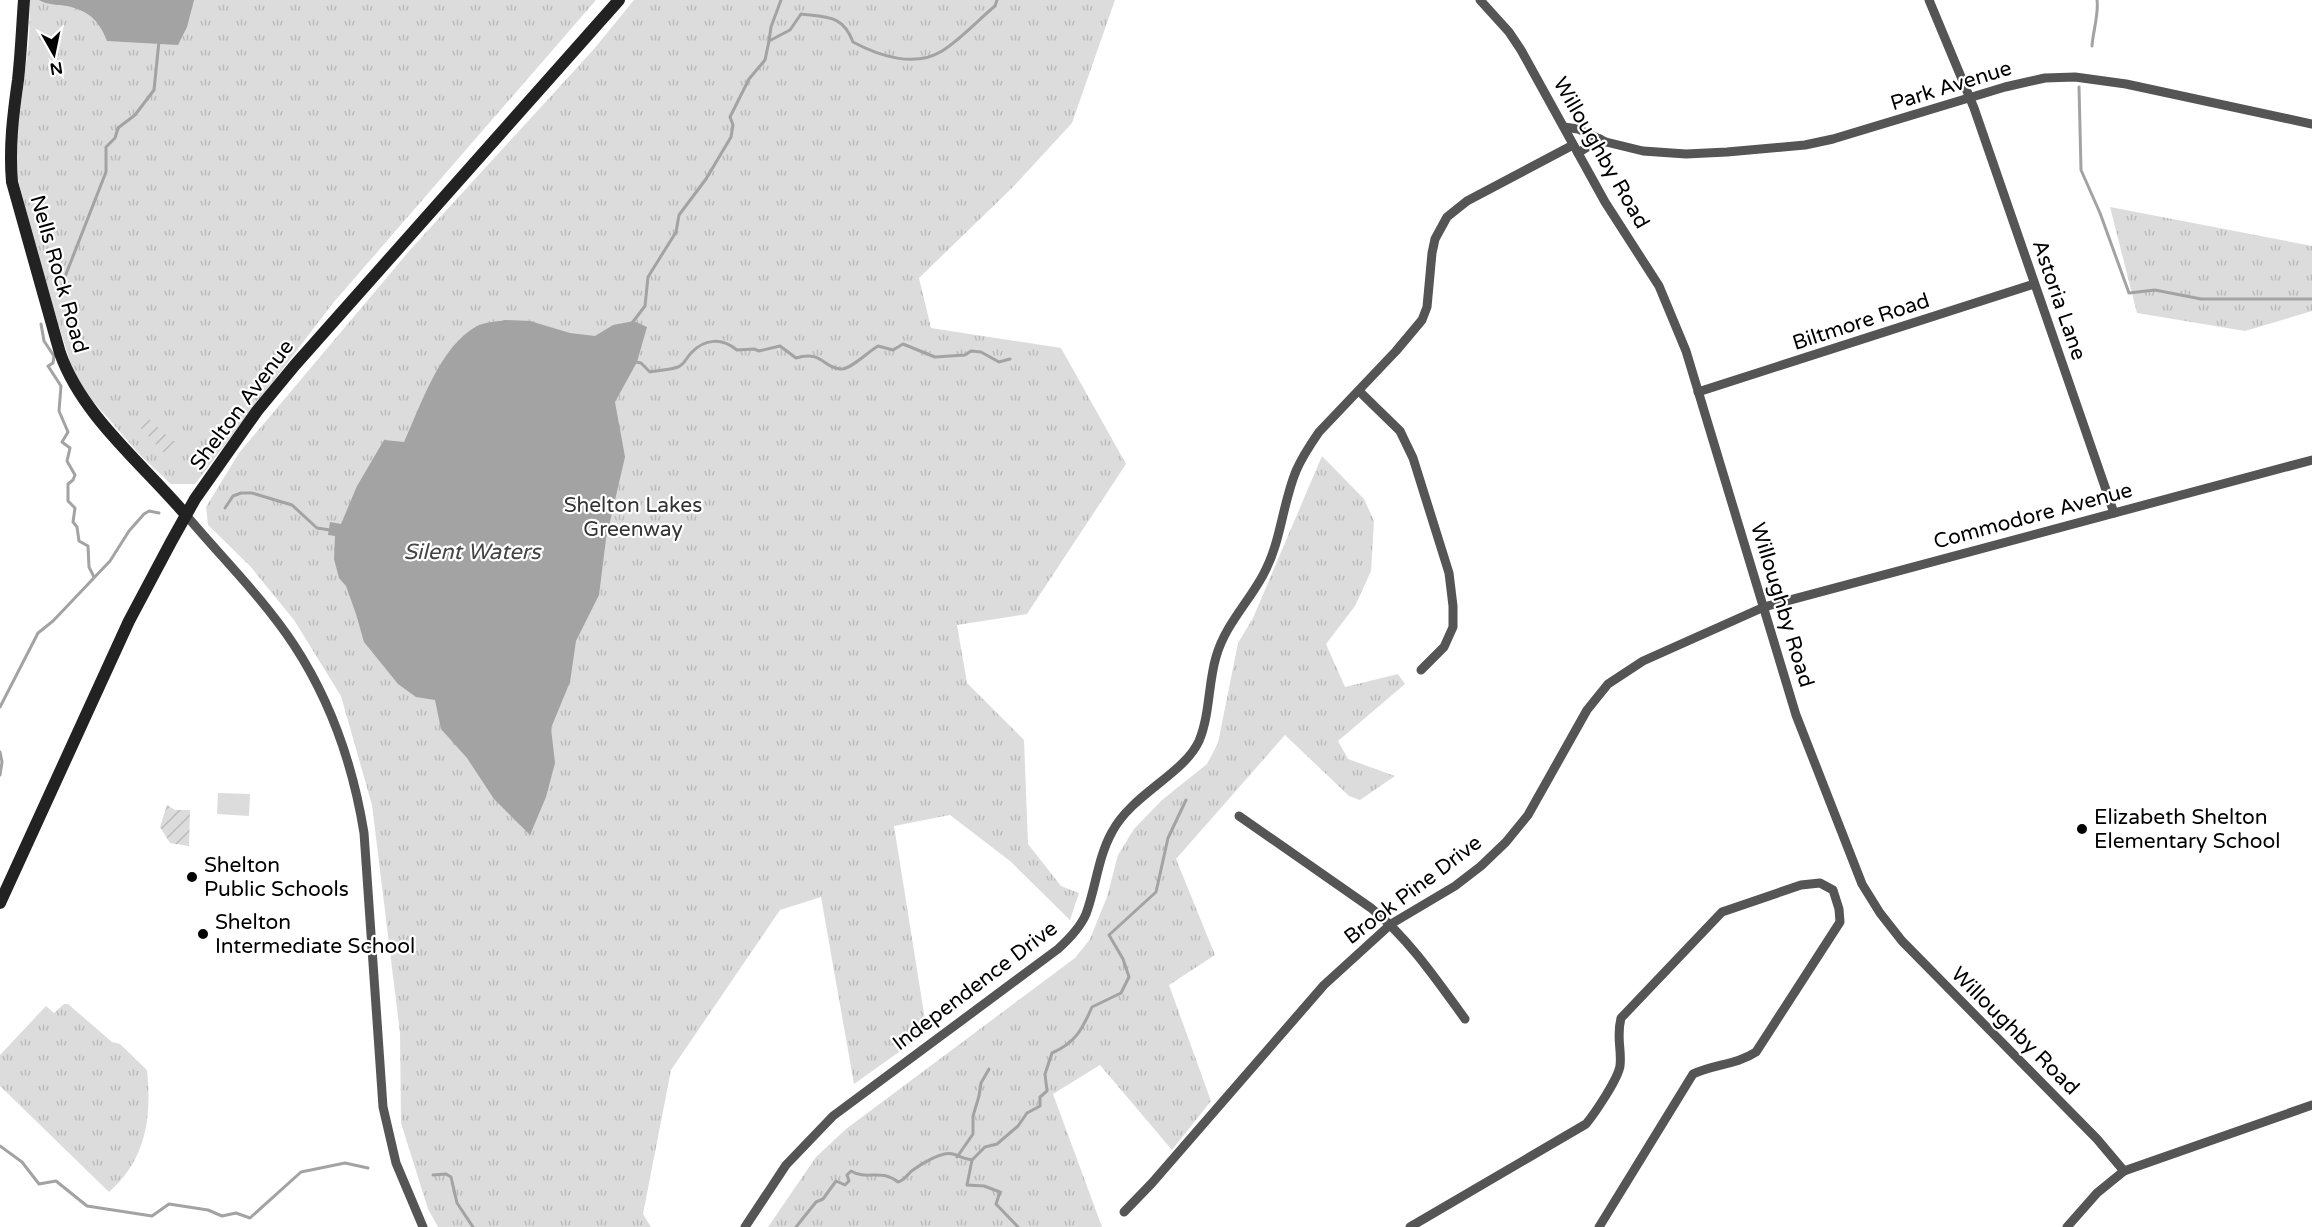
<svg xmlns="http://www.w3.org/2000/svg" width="2312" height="1227" font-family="'Varela Round',sans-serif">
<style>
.park{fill:url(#park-tufts)}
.garden{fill:url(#garden-furrows)}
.pitch{fill:#dcdcdc}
.water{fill:#a3a3a3}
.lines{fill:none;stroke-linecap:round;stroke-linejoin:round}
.stream{stroke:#a3a3a3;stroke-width:3}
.street{stroke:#555;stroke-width:9}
.secondary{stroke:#222;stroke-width:12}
.poi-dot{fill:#000;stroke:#fff;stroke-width:2}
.labels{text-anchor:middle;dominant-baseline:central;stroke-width:4.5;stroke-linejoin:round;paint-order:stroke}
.street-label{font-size:21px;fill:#000;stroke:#fff}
.park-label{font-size:21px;fill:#333;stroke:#fff}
.poi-label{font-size:21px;fill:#000;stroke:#fff;text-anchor:start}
.water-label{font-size:22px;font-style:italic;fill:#444;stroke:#fff}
</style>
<defs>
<pattern id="park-tufts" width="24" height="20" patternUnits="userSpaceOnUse" patternTransform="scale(1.5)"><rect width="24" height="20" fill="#dcdcdc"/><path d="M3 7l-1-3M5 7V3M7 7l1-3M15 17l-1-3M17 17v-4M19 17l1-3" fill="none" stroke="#bbb"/></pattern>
<pattern id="garden-furrows" width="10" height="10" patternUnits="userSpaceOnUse" patternTransform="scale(1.5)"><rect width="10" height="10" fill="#dcdcdc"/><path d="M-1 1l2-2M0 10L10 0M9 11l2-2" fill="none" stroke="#bbb"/></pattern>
</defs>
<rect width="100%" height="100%" fill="#fff"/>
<g class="park">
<path d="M30,0H596L333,303L195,484H171L142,457L84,391L72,368L38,258L18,179L15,154L29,38Z"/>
<path d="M634,0H1115L1072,123L1013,187L919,278L931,328L1061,348L1126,464L1027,614L957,625L967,683L1024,740L1028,844L1061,886L1079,893L1070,920L1010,861L950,815L894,826L927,1032L854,1084L821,897L780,910L671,1070L643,1214L651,1227H438L428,1209L401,1123L400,1033L372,805L341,696L294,620L250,566L208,525L206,507L239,453L410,250L594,49Z"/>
<path d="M2110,207L2312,246V311L2245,331L2137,313Z"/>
<path d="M1322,456L1364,499L1374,521L1371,571L1355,606L1326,644L1345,687L1398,674L1405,684L1338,741L1348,759L1395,776L1360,800L1349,796L1285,735L1176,859L1215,955L1169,985L1211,1101L1172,1150L1100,1065L1053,1094L1102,1227H768L816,1157L846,1129L1075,958L1090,939L1107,897L1118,855L1134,829L1162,800L1207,764L1218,743L1238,643L1253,618Z"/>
<path d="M64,1004H68L112,1042L120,1044L147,1070C152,1117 146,1160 109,1192L0,1086V1055L46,1006L54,1013Z"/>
</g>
<g class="garden">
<path d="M148,418L179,447L168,457L138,425Z"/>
<path d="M167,805L175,810H190L189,846L170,843L160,827Z"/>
</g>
<path class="pitch" d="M218,793L250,794L249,816L217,814Z"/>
<g class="water">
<path d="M39,0H194L187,27L178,45L107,41C100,23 91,12 71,7C61,4 49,6 39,0Z"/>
<path d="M505,320L530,321L570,333L595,336L613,325L634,321L647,327L637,362L615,402L625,457L606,539L599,595L576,641L570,682L551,728L555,763L546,797L530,835L494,799L467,758L441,729L435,700L416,697L398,684L364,642L356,614L346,586L339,578L334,559L335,536L328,535L330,522L341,524L357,486L384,440L404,442C421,405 440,346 477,326C485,322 496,322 505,320Z"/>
</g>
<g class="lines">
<g class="stream">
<path d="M769,41L771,27L781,0"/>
<path d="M2092,46C2093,31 2099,14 2097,0"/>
<path d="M2079,87L2081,170L2100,213L2129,293L2155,290L2201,299H2312"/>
<path d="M59,292L106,172V147L115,138L118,128L135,115L154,90L159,41"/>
<path d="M632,323L645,306L648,277L676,232L679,215L706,179L731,137L733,125L730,117L749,79L765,60L769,41L790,30L801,14C827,17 843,15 853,42C879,56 915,68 942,51C961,39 978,20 995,6L997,0"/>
<path d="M41,324L44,341L54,356L53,363L48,366L61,386L59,411L68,432L62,442L70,448L67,461L75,475L73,480L68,484V501L75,508L73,522L77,527L79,541L88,546L89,567L94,577"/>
<path d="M636,362L641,363L650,372C659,370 670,370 678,367C685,364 686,358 691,353C705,338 722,338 737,350L754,349L759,351L780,346L796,358C822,350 823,368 841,369C850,370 869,351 878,346L893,350L903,344L935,357L965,355L971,351L981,352L999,362L1010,359"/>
<path d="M225,508L233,496L241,493H252L292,505L317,528L330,530"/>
<path d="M0,707L38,633L53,621L110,561L129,531L144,514L149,511L159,513"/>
<path d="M0,752L2,762L0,775"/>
<path d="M0,1146L22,1162L39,1184L56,1181L87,1206L152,1216L169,1204L208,1210L222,1216L236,1213L250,1218L301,1172L345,1163L368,1168"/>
<path d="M957,1157L973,1134V1116L979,1096L981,1083L989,1069"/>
<path d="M972,1160L967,1185L984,1186L1000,1192L996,1204L1018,1227"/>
<path d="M433,1175L446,1174L451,1177L457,1203L473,1227"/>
<path d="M796,1227L816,1202L823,1199L836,1181L845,1185L849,1181L847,1175L851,1171C867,1181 880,1168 898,1182C905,1180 907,1174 913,1170C921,1164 942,1151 953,1154C960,1156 964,1159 972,1160L985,1147L997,1144L1018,1126L1027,1113L1040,1106V1097L1047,1091L1045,1074L1052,1053C1075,1043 1082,1030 1092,1007L1121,993L1129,977L1123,959L1109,935L1156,892L1168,838L1186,800"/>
</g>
<g class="street">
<path d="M1480,0L1509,32L1521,50L1605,202L1659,286L1686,351L1796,715L1862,884L1880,913L1902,941L2097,1139L2124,1171"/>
<path d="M1929,0L1974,108L2114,513"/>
<path d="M1564,127L1578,129L1606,142L1643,151L1686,154L1727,152L1805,145L1833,139L2005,87L2045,78L2075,77L2126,84L2312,124"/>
<path d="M1578,153L1600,139"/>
<path d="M1359,391L1400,431L1413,458L1449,573L1453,606V627L1444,647L1421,670"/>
<path d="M1698,392L2034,284"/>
<path d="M186,515C222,558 263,598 294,645C332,703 353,765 364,833L383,1107L396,1163L423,1227"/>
<path d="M1239,816L1371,908C1409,939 1436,979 1465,1019"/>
<path d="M1124,1212L1152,1183L1324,985L1391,924L1455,886L1481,866L1506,842L1528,815L1587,710L1608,684L1643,661L1764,607L2312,460"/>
<path d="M745,1227L786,1165L833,1116L1058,949C1069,939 1080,928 1086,914C1096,887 1098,857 1112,832C1132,794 1184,774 1199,741C1210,715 1208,684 1216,657C1225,625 1248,603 1263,575C1281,543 1282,505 1296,471C1302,457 1310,445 1319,432L1396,351L1422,320L1427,307L1432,253L1435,239L1447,217L1467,201L1573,145"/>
<path d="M1410,1227L1586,1124C1595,1113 1618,1079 1620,1066C1622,1049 1616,1038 1621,1018L1722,912L1801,885L1820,883L1833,890L1839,909L1840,922L1756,1052C1736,1065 1713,1064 1693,1074L1599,1227"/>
<path d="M2067,1227L2097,1193L2124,1171L2312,1105"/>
</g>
<g class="secondary">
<path d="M24,0C22,27 21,53 18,80C13,115 9,147 12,182L60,353C82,416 143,464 186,515"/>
<path d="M0,903L129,621L171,542L195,499L257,411L295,365L619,0"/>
</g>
</g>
<g class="poi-dot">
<circle cx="2082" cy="829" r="6"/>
<circle cx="192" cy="877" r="6"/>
<circle cx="203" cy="934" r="6"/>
</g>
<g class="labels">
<g class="street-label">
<text transform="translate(1951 86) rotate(-17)">Park Avenue</text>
<text transform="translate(1601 153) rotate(60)">Willoughby Road</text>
<text transform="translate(59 274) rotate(74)">Nells Rock Road</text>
<text transform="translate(2059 300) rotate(71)">Astoria Lane</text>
<text transform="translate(1861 322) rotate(-18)">Biltmore Road</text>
<text transform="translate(242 405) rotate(-53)">Shelton Avenue</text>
<text transform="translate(2033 516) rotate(-15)">Commodore Avenue</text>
<text transform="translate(1782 605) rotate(73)">Willoughby Road</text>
<text transform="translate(1413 890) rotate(-37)">Brook Pine Drive</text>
<text transform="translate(975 986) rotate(-37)">Independence Drive</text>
<text transform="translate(2015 1031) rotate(45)">Willoughby Road</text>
</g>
<g class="park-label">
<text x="633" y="505">Shelton Lakes<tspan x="633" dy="24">Greenway</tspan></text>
</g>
<g class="poi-label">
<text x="2094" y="817">Elizabeth Shelton<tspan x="2094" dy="24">Elementary School</tspan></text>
<text x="204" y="865">Shelton<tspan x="204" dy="24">Public Schools</tspan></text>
<text x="215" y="922">Shelton<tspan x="215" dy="24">Intermediate School</tspan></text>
</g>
<g class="water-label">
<text x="472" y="552">Silent Waters</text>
</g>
</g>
<g transform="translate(54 54) rotate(171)" stroke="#ffffff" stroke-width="4.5" paint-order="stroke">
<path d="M0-4.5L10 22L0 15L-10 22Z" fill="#000000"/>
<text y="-9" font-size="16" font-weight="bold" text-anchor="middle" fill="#000000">N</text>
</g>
</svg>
